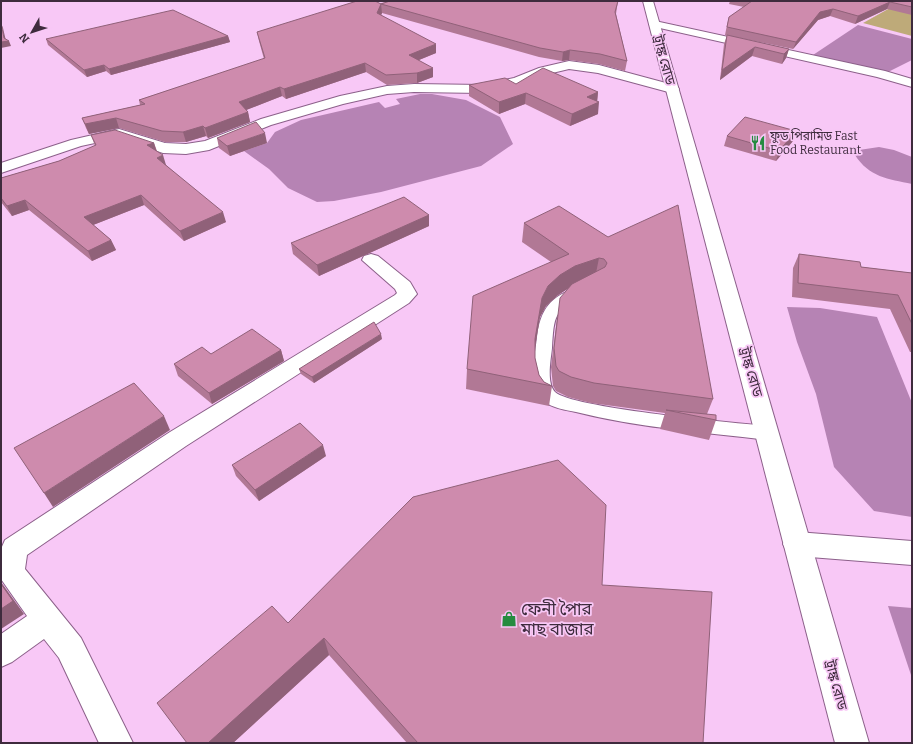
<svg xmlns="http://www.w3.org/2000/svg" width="913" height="744" font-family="Bitter,'Noto Sans Bengali',serif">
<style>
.green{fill:#beaa79}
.water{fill:#b683b4}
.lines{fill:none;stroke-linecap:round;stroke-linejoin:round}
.service-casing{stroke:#8c608a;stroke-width:2}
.minor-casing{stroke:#8c608a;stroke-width:2}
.secondary-casing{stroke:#8c608a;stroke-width:2}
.service{fill:#fff;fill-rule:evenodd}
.minor{fill:#fff;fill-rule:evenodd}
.secondary{fill:#fff;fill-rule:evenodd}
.wall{fill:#b17895}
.shaded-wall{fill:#906179}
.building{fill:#ce8bad;stroke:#906179}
.labels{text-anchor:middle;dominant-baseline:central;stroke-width:3.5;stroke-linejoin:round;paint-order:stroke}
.far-poi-label{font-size:12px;fill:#3e2b3d;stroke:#f8c8f6;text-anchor:start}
.street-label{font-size:14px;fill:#3e2b3d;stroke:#f8c8f6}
.near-poi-label{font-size:17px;fill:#3e2b3d;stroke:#f8c8f6;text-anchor:start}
</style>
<rect width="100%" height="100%" fill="#f8c8f6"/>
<path class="green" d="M890,8L912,14V36L863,23Z"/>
<g class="water">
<path d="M858,25L912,39V60L886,73L813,55Z"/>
<path d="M420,94H432L466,100L500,117L513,144L481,166L381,192L334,201L317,202L288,188L269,169L244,151L267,143L275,132L301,120L379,102L385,108L400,104L396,99Z"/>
<path d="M879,147L894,150L912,157V184C888,179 869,177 855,155L859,150Z"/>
<path d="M787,307L820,308L877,317L912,403V517L874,511L834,467L816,394L797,342Z"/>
<path d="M888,606L912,608V678Z"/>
</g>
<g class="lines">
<defs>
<path id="service" d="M578,288L583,289L585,292L583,295C554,310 554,316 552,348C551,359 546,383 555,392C572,408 735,423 768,426L774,428L777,433L774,438L768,440C704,432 638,428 576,412C566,410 552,408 544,401C527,387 535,356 537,337C540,310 551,295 578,288Z"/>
<g id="minor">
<path d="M655,21L885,71L912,79V87L877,77L651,26L649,24L651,22Z"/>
<path d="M569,61L599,65L677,86L679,89L677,92L672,93L598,73L569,69L548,74L523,84L482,93L414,92L387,94L343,104L271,125L209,150L186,154L163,153L118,138L81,146L1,173V163L71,140L119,129L165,143L186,144L205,141L261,119L340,96L387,86L414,84L482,85L514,78L539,68Z"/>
<path d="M371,254L378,256L410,282L417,294L409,303L186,446L27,555L25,569L81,638L133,743H99L59,658L44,639L12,662L1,667V634L27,616L1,579V549L5,540L170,432L395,295L397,293L395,289L362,260L364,256Z"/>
<path d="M797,532L912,541V565L797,556L787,552L783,544L787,536Z"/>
</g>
<path id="secondary" d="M643,1H653L869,743H835Z"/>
</defs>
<use href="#service" class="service-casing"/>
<use href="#minor" class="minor-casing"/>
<use href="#secondary" class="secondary-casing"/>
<use href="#service" class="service"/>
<use href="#minor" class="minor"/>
<use href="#secondary" class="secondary"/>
</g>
<g class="wall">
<path d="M390,1H618L616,14L627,61L625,71L599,64L569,60L562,61L539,57L382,13L381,15L436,53L419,60L433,77L417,83L387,85L366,72L286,99L282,96L246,110L248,112L250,122L208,138L206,136L186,142H165L119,128L89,134L86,128L82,118L140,105L139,100L264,59L259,41L257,32Z"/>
<path d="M730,1H912V15L887,9L855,24L830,16L818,20L793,49L725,35L727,25L729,17L744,7L729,4Z"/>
<path d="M727,35L789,49L786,58L782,64L752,56L720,80L724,44Z"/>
<path d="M228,36L230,42L111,75L106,71L87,77L48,45L46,39Z"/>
<path d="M516,84L598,92L597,101L598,114L570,126L525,104L499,114L469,96V85Z"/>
<path d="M91,135L154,143L157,151L166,165L226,222L184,241L144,205L93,225L111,240L116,250L92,261L29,210L12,216L1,202V178L59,161L95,146Z"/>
<path d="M727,136L793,141L776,161L724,146Z"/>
<path d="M217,138L267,143L230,156L219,148Z"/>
<path d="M429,215V226L319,276L293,254L291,243Z"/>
<path d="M524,223L608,237L713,399L707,414L716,420L709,440L660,429L665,413L591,403L568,397L556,391L553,386L551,367L557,318L569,288L558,295L546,306L540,317L535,347V358L539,375L544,382L552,386L549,406L466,389L467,369L551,262L522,242Z"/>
<path d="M799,254L861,267L912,273V352H910L890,309L792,297L793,268Z"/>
<path d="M382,339L314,383L301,374L299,369Z"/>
<path d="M281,350L284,361L212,404L178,376L174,364L211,354Z"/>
<path d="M326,456L259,501L236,476L232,465Z"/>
<path d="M602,585L703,743H407L329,655L233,743H186L288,623Z"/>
</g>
<g class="shaded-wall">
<path d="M890,2L887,9L855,24L858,16Z"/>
<path d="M381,4L382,13L378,22L377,13Z"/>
<path d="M833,9L830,16L818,20L793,49L796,42L820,12Z"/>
<path d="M1,23L3,28L6,41H9L11,46L1,48V42L4,38Z"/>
<path d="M228,36L230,42L111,75L109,69Z"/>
<path d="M436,44V53L409,64V55Z"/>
<path d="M755,47L752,56L720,80L722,70Z"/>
<path d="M789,49L786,58L782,64L784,54Z"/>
<path d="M570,50L569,60L562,61L563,52Z"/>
<path d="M365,63L366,72L286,99L284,89Z"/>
<path d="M104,65L106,71L87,77L84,70Z"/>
<path d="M433,68V77L417,83V73Z"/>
<path d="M280,87L282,96L241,112L239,102Z"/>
<path d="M598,92L597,103L599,102L598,114L570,126L572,114L587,97Z"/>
<path d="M526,93L525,104L499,114V102Z"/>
<path d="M248,112L250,122L208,138L205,128Z"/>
<path d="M116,118L119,128L89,134L85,124Z"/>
<path d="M203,126L206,136L186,142L183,132Z"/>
<path d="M796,131L793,141L776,161L779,151Z"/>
<path d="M265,133L267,143L230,156L227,146Z"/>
<path d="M154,143L157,153L147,145Z"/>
<path d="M163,155L166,165L160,167L157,158Z"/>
<path d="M141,195L144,205L88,227L84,217Z"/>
<path d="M25,200L29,210L12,216L7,206Z"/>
<path d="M223,212L226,222L184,241L180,231Z"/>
<path d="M429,215V226L319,276L317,265Z"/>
<path d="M111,240L116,250L92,261L88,251Z"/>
<path d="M599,258L595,278L572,286L558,295L546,306L540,317L533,359L535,339L542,298L548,286L560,275L575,266Z"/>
<path d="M381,334L382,339L314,383L312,377Z"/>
<path d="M281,350L284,361L212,404L209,393Z"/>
<path d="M164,416L170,430L53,507L44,493Z"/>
<path d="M323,445L326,456L259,501L255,490Z"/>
<path d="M1,582L24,614L1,629Z"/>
<path d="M324,638L329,655L233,743H208Z"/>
</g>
<g class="building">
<path d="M357,1H375L381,4L390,1H618L615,12L627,61L600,54L570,50L563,52L540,48L381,4L377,13L436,44L409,55L433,68L417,73L386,75L365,63L284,89L280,87L239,102L248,112L205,128L203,126L183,132L162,131L116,118L85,124L82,118L145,104L139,100L265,58L257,32Z"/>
<path d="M752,1H912V7L890,2L858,16L833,9L820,12L796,42L727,27L729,17Z"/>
<path d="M173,10L228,36L109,69L104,65L84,70L46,39Z"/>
<path d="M1,23L4,38L9,41L1,42Z"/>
<path d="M727,35L789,49L784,54L755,47L722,70Z"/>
<path d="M543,68L598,92L587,97L599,102L572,114L526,93L499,102L469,85L505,78L516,84Z"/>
<path d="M745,117L796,131L779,151L727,136Z"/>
<path d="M256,122L265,133L227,146L217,138Z"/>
<path d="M115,130L154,143L147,145L163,155L157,158L223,212L180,231L141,195L84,217L111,240L88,251L25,200L7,206L1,198V178L59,161L96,145L91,135Z"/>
<path d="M404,197L429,215L317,265L291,243Z"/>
<path d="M678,205L713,399L594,383L571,377L559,371L556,366L554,348L560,298L572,284L605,267L607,263L604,259L599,258L575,266L560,275L548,286L542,298L535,339V358L539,375L544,382L552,386L467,369L473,296L569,254L524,223L559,206L608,237Z"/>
<path d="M799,254L860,262L861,267L912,273V324L898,295L798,283Z"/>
<path d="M374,322L381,334L312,377L299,369Z"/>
<path d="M252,329L281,350L209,393L174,364L202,347L211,354Z"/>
<path d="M134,383L164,416L44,493L14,448Z"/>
<path d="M666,410L716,415V420Z"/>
<path d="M300,423L323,445L255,490L232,465Z"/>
<path d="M558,460L606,505L602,585L712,592L703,743H418L324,638L208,743H187L157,703L272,606L288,623L413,497Z"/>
<path d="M1,584L13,601L1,609Z"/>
</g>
<defs>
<symbol id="restaurant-bare" viewBox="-9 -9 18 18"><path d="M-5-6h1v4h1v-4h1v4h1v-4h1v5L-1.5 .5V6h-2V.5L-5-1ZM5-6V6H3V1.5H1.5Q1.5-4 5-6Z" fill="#268b40" stroke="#f8c8f6" stroke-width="2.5" paint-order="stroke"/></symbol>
<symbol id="shop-bare" viewBox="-9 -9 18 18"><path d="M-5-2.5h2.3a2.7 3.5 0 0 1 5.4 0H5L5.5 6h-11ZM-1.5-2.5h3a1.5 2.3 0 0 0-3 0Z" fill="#268b40" stroke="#f8c8f6" stroke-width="2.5" paint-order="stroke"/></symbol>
</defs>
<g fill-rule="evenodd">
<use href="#restaurant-bare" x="747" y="132" width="22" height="22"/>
<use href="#shop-bare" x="498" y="608" width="22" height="22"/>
</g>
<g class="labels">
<g class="far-poi-label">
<text x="770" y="136">ফুড পিরামিড Fast<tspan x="770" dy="14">Food Restaurant</tspan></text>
</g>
<g class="street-label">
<text transform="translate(664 60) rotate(75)">ট্রাঙ্ক রোড</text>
<text transform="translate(751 372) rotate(74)">ট্রাঙ্ক রোড</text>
<text transform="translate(836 685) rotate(75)">ট্রাঙ্ক রোড</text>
</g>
<g class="near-poi-label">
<text x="521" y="609">ফেনী পৈার<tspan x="521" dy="20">মাছ বাজার</tspan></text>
</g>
</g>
<rect width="913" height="744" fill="none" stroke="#3e2b3d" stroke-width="4"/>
<g transform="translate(32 32) rotate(231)" stroke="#f8c8f6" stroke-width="3" paint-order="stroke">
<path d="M0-3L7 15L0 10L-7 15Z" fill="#3e2b3d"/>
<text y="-6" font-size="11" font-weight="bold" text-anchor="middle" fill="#3e2b3d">N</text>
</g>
</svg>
